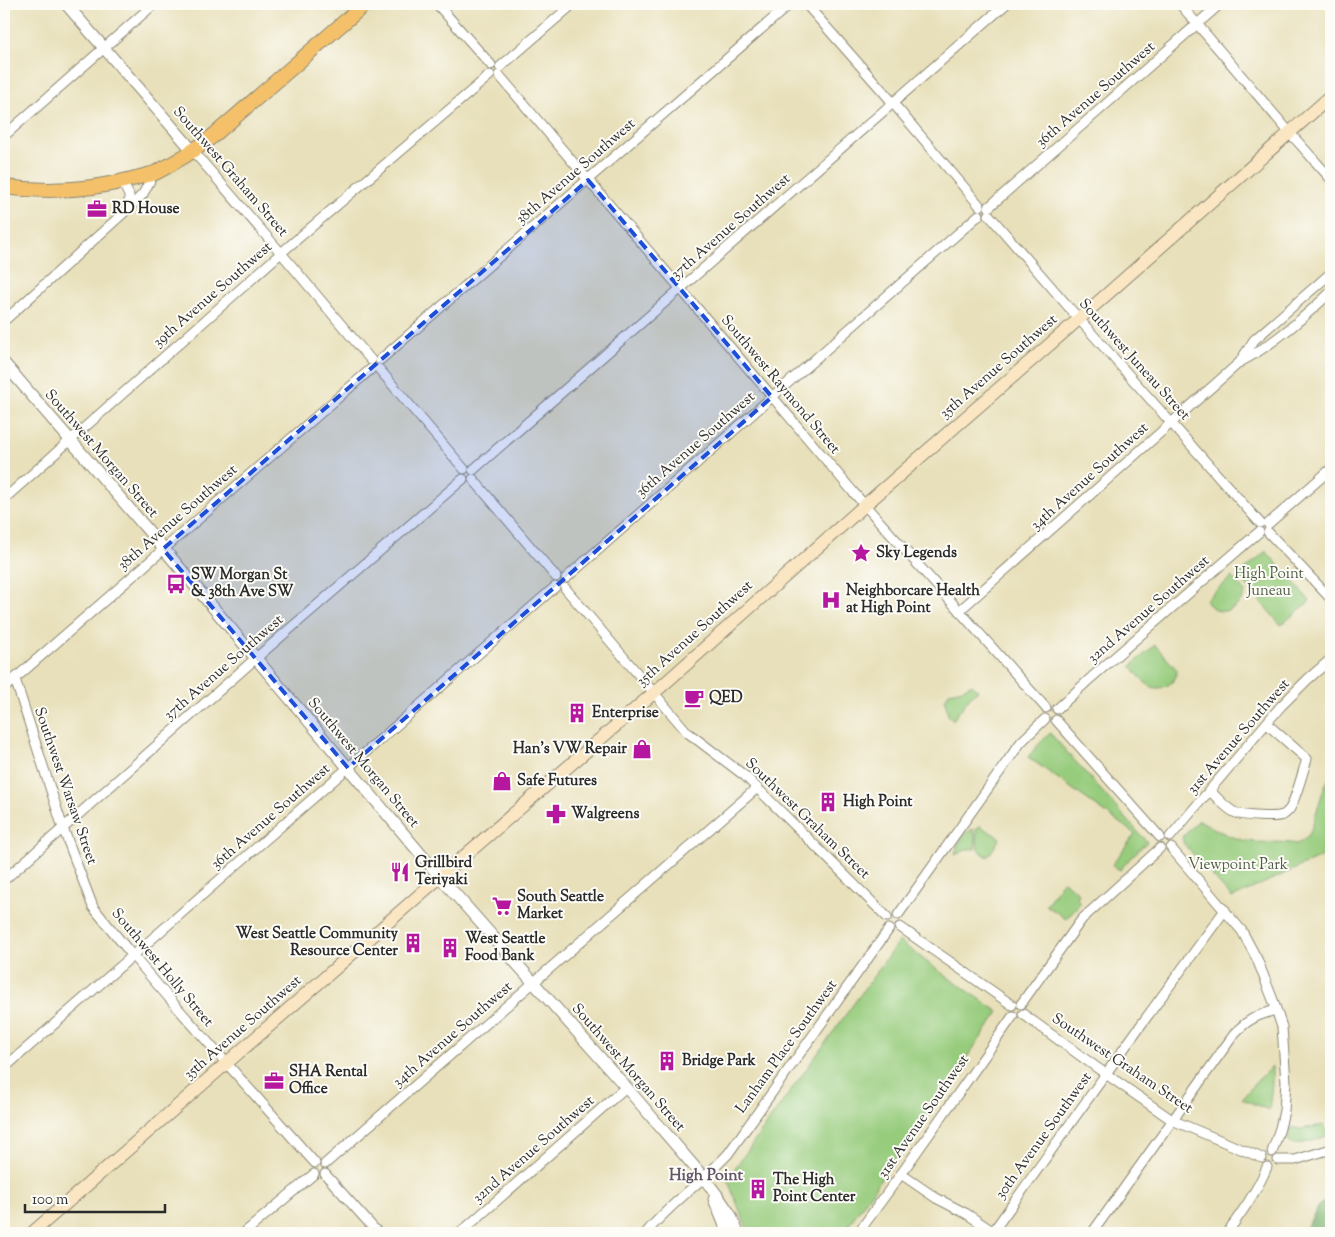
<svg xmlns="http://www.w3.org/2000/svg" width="1335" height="1237" font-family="'Sorts Mill Goudy',serif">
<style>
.green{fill:#97cc7d;stroke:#617c54}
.forest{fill:#79b06c;stroke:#526e4c}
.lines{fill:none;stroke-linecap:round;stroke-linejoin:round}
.stream{stroke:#64c4e3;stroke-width:2.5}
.minor-casing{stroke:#8a8672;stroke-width:11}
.tertiary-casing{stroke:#8a8672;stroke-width:13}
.secondary-casing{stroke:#8a8672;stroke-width:14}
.primary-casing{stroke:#8a8672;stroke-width:16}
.minor{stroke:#fff;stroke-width:9}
.tertiary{stroke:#fff;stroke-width:11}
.secondary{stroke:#fbe6c3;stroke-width:12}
.primary{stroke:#f4c16a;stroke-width:14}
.marked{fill:#1d4ed8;fill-opacity:0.2;stroke:#1d4ed8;stroke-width:4;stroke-dasharray:10 6;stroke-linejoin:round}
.labels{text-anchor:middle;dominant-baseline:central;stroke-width:4;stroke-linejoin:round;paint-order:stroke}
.street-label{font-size:15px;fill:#2b2b2b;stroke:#fdfcf7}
.poi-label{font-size:15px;font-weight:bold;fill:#2b2b2b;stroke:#fdfcf7;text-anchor:start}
.park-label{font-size:15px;fill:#4b5b44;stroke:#fdfcf7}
.neighbourhood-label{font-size:16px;font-weight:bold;fill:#615568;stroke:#fdfcf7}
</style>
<rect width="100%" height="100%" fill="#fdfcf7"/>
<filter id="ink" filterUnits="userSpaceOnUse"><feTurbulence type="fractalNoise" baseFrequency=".02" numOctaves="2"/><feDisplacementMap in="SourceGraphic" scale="10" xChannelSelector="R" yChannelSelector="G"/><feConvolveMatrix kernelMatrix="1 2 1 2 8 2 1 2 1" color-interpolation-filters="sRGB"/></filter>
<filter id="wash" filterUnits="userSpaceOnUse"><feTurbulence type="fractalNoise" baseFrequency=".0096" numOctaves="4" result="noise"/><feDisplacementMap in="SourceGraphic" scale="20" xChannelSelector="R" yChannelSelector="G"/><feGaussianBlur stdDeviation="1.12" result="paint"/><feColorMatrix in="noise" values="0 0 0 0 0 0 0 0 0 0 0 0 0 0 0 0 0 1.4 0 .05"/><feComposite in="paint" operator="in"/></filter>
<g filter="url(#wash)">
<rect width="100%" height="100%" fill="#e8e0ba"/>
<g class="green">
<path d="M1266,551L1310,601L1281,625L1238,576Z"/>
<path d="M1232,577L1245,592C1243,605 1226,616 1214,609C1211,607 1208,603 1205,600Z"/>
<path d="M1155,645L1177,670C1176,678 1173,683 1166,686C1150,694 1140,677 1131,666Z"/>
<path d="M972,684L978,690L970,697L953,720L948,715L945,700L949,692L963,689Z"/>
<path d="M1050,733L1147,842L1132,856L1120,870L1112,865L1135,834L1028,757L1039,744Z"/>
<path d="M1331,775V868L1325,855L1232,898L1184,844L1182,838L1199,820C1217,830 1233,840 1254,842C1269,843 1282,841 1297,844L1305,839L1310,833L1325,785Z"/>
<path d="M980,826L1000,838L988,857L978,850L976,829Z"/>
<path d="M973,829L976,841L975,849H968L955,855C956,845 964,832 973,829Z"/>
<path d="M1063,881L1079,893L1077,899L1080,903L1066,919L1046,905Z"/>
<path d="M899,941L939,971L999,1012L843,1233H749L727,1179Z"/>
<path d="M1272,1066V1084L1269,1110L1242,1099L1253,1085Z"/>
<path d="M1324,1125L1327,1136C1314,1141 1304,1144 1291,1144L1288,1140L1291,1127L1301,1129Z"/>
</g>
<path class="forest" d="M1331,1200V1233H1303L1320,1204Z"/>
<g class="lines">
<path class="stream" d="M1330,828H1331"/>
</g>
</g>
<g filter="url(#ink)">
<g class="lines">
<defs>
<g id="minor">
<path d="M437,4L491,65"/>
<path d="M806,4L887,96L980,206"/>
<path d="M1180,4L1290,133L1331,179"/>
<path d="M500,67L573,4"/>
<path d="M499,75L854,493L1046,708"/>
<path d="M4,136L154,4"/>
<path d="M193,151L281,253L371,360"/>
<path d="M122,182L129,195V208"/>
<path d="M989,207L1220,4"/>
<path d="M989,215L1079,319L1260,523"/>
<path d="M4,321L129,208L143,194L154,173"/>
<path d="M380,360L790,4"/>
<path d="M1241,360L1254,340L1331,273"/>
<path d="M379,369L464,469"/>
<path d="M473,470L1006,4"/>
<path d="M473,479L556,577"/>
<path d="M4,499L281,253L490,75"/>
<path d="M1268,524L1331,469"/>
<path d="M1268,532L1331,599"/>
<path d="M566,578L979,215"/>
<path d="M565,588L687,732L745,776L887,917"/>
<path d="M959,611L1240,362C1274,344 1303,318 1331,292"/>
<path d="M15,679L63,828L93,907L132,955L175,1005L315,1163"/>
<path d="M4,688L371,369"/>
<path d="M1057,709L1092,677L1259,532"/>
<path d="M1056,720L1160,837"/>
<path d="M1210,791C1218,798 1226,809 1236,813C1244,816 1275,818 1283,815C1284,815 1288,811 1289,810C1295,802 1303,771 1307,759L1267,724"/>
<path d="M1170,837L1281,706L1308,679L1331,659"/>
<path d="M1171,848L1242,931L1257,959L1273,1000L1282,1027L1286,1082L1284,1111L1280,1128L1272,1152"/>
<path d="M4,880L255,659L463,479"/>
<path d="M898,915L1021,742L1045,719"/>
<path d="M900,927L1012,1005"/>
<path d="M1021,1004L1082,919L1160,848"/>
<path d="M1023,1014L1096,1067L1172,1120L1262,1158"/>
<path d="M4,1068L555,587"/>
<path d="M1278,1160H1295L1331,1149"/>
<path d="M325,1164L757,788"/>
<path d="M325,1174L378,1233"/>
<path d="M901,1174L936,1198L967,1214L995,1233"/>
<path d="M244,1233L314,1174"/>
<path d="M460,1233L626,1087"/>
<path d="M646,1233C670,1204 702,1182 728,1154L889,929"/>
<path d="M858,1233L901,1174L1013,1016"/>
<path d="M992,1233L1138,1029L1225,910"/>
<path d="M1092,1233L1235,1033C1248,1019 1258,1015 1276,1010"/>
<path d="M1227,1233C1242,1212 1257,1191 1267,1167"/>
</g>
<g id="tertiary">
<path d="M66,4L193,151"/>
<path d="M4,363L158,542L440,877L626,1087L704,1178L717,1195L730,1214L738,1233"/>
<path d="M714,1199L728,1233"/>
</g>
<path id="secondary" d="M32,1233L440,877L663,685L865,505L1079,319L1331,96"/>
<path id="primary" d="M4,187C48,193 93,190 136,178C142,176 149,175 155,173C175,163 195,150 213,136L365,4"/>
</defs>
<use href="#minor" class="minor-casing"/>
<use href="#tertiary" class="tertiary-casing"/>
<use href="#secondary" class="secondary-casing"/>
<use href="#primary" class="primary-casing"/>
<use href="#minor" class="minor"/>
<use href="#tertiary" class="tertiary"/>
<use href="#secondary" class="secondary"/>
<use href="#primary" class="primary"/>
</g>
</g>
<path class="marked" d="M588,180L772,397L348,768L163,549Z"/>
<defs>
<symbol id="office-bare" viewBox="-9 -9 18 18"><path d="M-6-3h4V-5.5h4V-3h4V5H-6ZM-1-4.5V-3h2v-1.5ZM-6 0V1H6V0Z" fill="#b5179e" stroke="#fdfcf7" stroke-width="2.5" paint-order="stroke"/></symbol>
<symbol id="sight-bare" viewBox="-9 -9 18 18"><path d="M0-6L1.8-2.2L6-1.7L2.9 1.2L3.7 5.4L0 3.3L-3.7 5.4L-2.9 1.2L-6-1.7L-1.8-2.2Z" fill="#b5179e" stroke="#fdfcf7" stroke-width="2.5" paint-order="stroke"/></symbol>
<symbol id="bus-bare" viewBox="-9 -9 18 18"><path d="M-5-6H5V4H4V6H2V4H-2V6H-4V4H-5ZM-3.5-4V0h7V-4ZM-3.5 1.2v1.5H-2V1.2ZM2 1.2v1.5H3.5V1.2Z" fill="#b5179e" stroke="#fdfcf7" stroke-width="2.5" paint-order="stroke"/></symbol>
<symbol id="hospital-bare" viewBox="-9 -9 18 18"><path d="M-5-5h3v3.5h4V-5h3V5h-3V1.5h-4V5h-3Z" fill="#b5179e" stroke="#fdfcf7" stroke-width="2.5" paint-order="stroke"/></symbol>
<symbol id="cafe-bare" viewBox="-9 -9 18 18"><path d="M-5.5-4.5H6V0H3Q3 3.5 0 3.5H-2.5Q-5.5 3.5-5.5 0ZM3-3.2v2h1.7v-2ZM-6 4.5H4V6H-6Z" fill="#b5179e" stroke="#fdfcf7" stroke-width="2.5" paint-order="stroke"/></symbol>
<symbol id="building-bare" viewBox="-9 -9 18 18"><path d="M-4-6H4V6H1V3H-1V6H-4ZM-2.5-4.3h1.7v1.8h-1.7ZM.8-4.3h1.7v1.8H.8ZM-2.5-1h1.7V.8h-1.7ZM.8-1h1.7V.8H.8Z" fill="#b5179e" stroke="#fdfcf7" stroke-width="2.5" paint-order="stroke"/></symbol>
<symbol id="shop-bare" viewBox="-9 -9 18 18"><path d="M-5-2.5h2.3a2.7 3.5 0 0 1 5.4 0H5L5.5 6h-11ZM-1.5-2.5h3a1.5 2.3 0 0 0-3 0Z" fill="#b5179e" stroke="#fdfcf7" stroke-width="2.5" paint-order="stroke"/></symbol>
<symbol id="pharmacy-bare" viewBox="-9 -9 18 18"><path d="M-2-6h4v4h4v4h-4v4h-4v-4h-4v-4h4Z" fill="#b5179e" stroke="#fdfcf7" stroke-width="2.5" paint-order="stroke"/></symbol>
<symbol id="restaurant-bare" viewBox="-9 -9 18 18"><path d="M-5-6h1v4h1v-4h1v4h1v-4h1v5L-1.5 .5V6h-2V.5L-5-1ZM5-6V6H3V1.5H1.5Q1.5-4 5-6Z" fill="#b5179e" stroke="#fdfcf7" stroke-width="2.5" paint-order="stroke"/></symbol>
<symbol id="supermarket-bare" viewBox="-9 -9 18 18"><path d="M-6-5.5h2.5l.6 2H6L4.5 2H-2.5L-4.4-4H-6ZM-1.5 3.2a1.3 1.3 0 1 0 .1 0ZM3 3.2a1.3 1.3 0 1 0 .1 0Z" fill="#b5179e" stroke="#fdfcf7" stroke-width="2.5" paint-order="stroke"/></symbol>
</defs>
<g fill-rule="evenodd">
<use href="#office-bare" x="83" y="195" width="28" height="28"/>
<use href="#sight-bare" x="847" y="539" width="28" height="28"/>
<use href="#bus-bare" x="162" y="570" width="28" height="28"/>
<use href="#hospital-bare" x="817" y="586" width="28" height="28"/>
<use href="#cafe-bare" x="680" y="684" width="28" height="28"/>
<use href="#building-bare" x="563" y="699" width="28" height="28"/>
<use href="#shop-bare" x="628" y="735" width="28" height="28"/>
<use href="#shop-bare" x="488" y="767" width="28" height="28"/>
<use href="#building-bare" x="814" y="788" width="28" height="28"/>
<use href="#pharmacy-bare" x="542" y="800" width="28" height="28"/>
<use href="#restaurant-bare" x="386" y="858" width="28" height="28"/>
<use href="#supermarket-bare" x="488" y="892" width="28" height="28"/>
<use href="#building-bare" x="399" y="929" width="28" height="28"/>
<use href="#building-bare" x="436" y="934" width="28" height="28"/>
<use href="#building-bare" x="653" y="1047" width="28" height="28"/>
<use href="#office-bare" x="260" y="1067" width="28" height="28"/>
<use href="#building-bare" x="744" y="1175" width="28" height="28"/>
</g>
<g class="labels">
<g class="street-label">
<text transform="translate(1096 95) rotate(-41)">36th Avenue Southwest</text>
<text transform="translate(230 172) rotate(49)">Southwest Graham Street</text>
<text transform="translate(576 172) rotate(-41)">38th Avenue Southwest</text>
<text transform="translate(731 227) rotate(-41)">37th Avenue Southwest</text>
<text transform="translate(213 295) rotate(-41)">39th Avenue Southwest</text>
<text transform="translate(1134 360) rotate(48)">Southwest Juneau Street</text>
<text transform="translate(999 367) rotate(-41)">35th Avenue Southwest</text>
<text transform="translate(780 385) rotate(50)">Southwest Raymond Street</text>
<text transform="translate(696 445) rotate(-41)">36th Avenue Southwest</text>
<text transform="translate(101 454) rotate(49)">Southwest Morgan Street</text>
<text transform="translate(1090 477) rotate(-42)">34th Avenue Southwest</text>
<text transform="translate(178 518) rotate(-41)">38th Avenue Southwest</text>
<text transform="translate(1149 610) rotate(-41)">32nd Avenue Southwest</text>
<text transform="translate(695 634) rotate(-42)">35th Avenue Southwest</text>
<text transform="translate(224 668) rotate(-41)">37th Avenue Southwest</text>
<text transform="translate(1239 737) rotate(-49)">31st Avenue Southwest</text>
<text transform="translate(363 763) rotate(50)">Southwest Morgan Street</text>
<text transform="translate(65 786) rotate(71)">Southwest Warsaw Street</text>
<text transform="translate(271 817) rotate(-41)">36th Avenue Southwest</text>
<text transform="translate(807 819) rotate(44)">Southwest Graham Street</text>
<text transform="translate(162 968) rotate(50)">Southwest Holly Street</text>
<text transform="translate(243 1028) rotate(-41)">35th Avenue Southwest</text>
<text transform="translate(453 1035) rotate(-41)">34th Avenue Southwest</text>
<text transform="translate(787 1047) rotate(-54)">Lanham Place Southwest</text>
<text transform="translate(1122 1064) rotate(34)">Southwest Graham Street</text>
<text transform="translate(628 1068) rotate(49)">Southwest Morgan Street</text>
<text transform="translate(924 1117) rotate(-55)">31st Avenue Southwest</text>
<text transform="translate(1044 1136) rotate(-54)">30th Avenue Southwest</text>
<text transform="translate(534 1150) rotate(-41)">32nd Avenue Southwest</text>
</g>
<g class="poi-label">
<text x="112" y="209">RD House</text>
<text x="876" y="553">Sky Legends</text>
<text x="191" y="575">SW Morgan St<tspan x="191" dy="17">&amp; 38th Ave SW</tspan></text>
<text x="846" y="591">Neighborcare Health<tspan x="846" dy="17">at High Point</tspan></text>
<text x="709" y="698">QED</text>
<text x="592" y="713">Enterprise</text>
<text x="627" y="749" text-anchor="end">Han's VW Repair</text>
<text x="517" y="781">Safe Futures</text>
<text x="843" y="802">High Point</text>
<text x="571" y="814">Walgreens</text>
<text x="415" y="863">Grillbird<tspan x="415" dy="17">Teriyaki</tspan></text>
<text x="517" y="897">South Seattle<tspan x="517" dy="17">Market</tspan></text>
<text x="398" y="934" text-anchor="end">West Seattle Community<tspan x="398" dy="17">Resource Center</tspan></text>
<text x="465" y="939">West Seattle<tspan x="465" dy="17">Food Bank</tspan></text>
<text x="682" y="1061">Bridge Park</text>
<text x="289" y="1072">SHA Rental<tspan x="289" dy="17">Office</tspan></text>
<text x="773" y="1180">The High<tspan x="773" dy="17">Point Center</tspan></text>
</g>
<g class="park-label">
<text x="1269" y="574">High Point<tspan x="1269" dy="17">Juneau</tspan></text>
<text x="1238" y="865">Viewpoint Park</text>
</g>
<g class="neighbourhood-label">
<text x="706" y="1176">High Point</text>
</g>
</g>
<rect width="1335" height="1237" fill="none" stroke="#fdfcf7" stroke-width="20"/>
<path d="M25 1204v8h140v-8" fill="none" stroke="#2b2b2b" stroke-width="2.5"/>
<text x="32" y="1204" font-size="15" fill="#2b2b2b" stroke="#fdfcf7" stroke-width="4" paint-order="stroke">100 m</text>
</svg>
